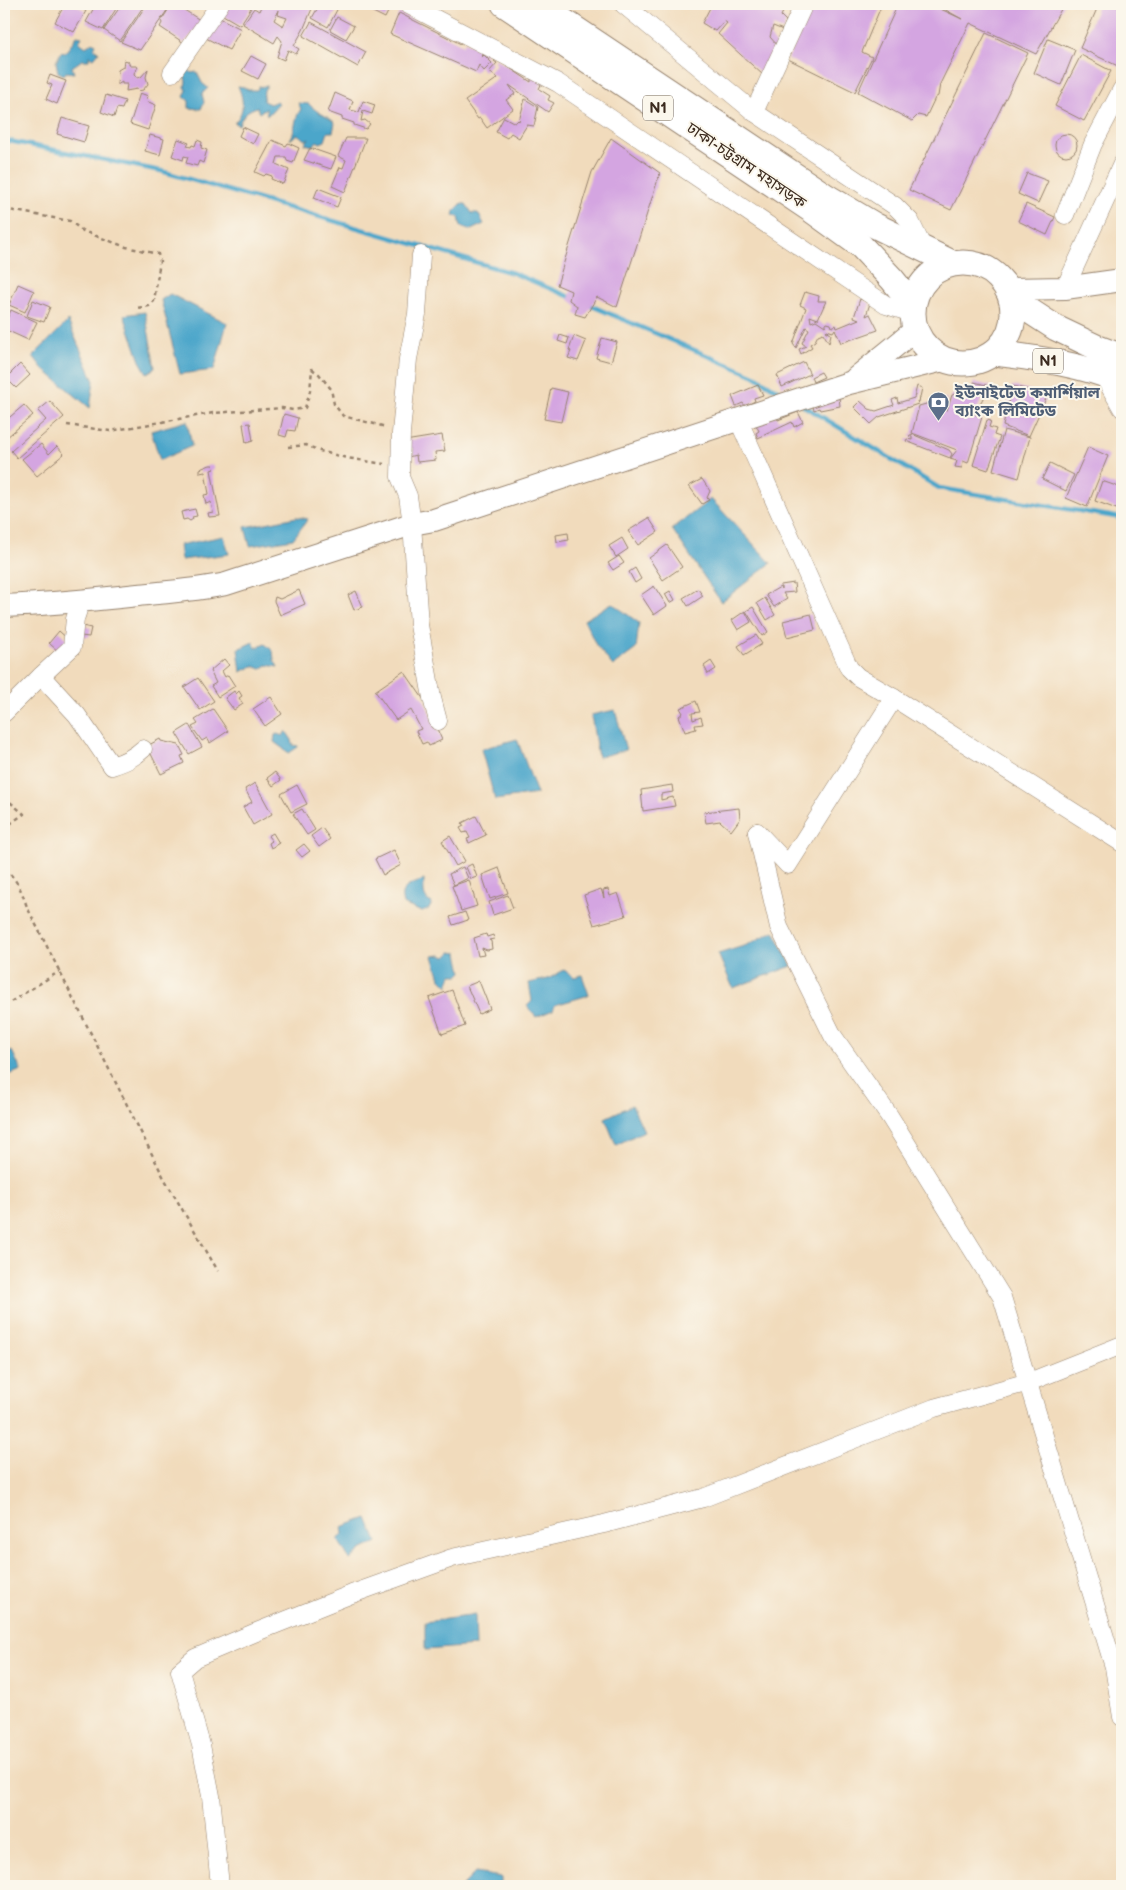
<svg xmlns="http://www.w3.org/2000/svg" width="1126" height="1890" font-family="'Balsamiq Sans','Noto Sans Bengali',sans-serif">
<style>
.water{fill:#4ca6ca;stroke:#446874}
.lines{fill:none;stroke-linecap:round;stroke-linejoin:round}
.stream{stroke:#4ca6ca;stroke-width:4.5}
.building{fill:#d4a5e1;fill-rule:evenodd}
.minor-casing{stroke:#96826d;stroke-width:19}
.major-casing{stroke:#96826d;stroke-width:24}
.highway-casing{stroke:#96826d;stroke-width:27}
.path{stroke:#96826d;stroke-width:2.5;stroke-dasharray:4 4;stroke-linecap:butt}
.minor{stroke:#fff;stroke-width:18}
.major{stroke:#fff;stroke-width:22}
.highway{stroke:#fff;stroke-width:25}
.labels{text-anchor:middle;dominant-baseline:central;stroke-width:4;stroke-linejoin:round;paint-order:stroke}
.shield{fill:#fbf7ec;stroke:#75685c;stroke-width:1}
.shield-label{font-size:15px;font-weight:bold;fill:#3b2a1e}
.street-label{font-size:16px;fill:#3b2a1e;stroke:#fbf7ec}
.service-label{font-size:16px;font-weight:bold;fill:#4e5e75;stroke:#fbf7ec;text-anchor:start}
</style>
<rect width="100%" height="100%" fill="#fbf7ec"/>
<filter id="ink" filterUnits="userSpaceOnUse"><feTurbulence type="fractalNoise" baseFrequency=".02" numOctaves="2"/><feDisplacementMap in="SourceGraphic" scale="10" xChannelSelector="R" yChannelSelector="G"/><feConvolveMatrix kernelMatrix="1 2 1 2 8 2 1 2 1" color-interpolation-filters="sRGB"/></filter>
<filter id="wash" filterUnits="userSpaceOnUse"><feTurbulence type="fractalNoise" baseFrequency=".0096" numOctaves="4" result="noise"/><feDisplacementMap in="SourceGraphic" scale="20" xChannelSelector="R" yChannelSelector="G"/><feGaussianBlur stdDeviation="1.12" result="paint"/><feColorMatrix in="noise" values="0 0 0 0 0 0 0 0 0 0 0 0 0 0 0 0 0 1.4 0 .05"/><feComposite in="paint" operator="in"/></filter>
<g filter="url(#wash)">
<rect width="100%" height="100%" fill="#f1dbbc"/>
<g class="water">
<path d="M77,36L82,37L79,42L86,47L92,42L96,44L94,48L99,52L94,58L89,56V60H82L72,67L74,73L66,72L64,75L58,72L56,62L61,52L65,53Z"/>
<path d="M181,65L186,67L191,73L197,72L202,83L208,88L202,94L204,102L201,109L189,108V101L184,97L187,90L185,87L186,81Z"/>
<path d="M238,86L244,87L248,90H257L259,86L262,87L267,86L264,90L263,101L270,104L277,101L279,103L267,116L266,108L259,113L257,107C247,110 242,115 239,125L234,123C245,112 244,100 238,86Z"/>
<path d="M298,103L309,104C318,114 327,115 335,123L333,132H328L325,141L320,143L317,141L313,146L305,144L309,138L306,140L297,134L290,140C297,128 293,120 301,109Z"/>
<path d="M461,204H466L472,213H478L484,224L471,230L461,226L459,217L453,216L454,211Z"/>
<path d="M170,294L227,323L214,370L180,374L161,300Z"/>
<path d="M145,312L155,368L147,373L140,361L124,315Z"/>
<path d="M68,321L94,381L90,408L43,369L33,356Z"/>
<path d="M187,421L192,446L160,460L151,431Z"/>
<path d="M711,499L771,563L721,602L672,529Z"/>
<path d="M297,517L308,519L293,539L250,546L245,527Z"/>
<path d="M224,536L229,554L181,560L179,545Z"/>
<path d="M612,603L639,623L636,649L613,666L596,645L584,620Z"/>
<path d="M253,642L256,648L265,644L273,651L274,660L278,667L267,665L261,669L253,666L241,672L238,649Z"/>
<path d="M615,710L626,750L598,757L591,715Z"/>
<path d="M286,731L292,740L293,745L298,746V747L289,753L274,742L275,735L277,734L283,736Z"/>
<path d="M517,739L537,794L495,800L481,749Z"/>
<path d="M424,880C424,890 422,899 432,903L429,909L422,912L403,904C398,887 410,885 424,880Z"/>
<path d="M774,931L792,966L733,988L718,954L747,945Z"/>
<path d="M451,952L458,953L462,972L459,975H452L448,986L440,978L433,956L441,955L446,957Z"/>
<path d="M564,970L574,977L582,975L589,995L555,1005L553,1010L536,1017L527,1006L532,1001L529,983L548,979Z"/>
<path d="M12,1051L21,1070L4,1077V1055Z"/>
<path d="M632,1105L644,1131L616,1145L605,1118Z"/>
<path d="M367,1518L377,1542L361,1550L350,1560L338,1540L343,1534L342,1527Z"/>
<path d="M475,1615L476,1646L425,1650V1622Z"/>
<path d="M475,1873L501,1877V1886H462Z"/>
</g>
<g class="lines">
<g class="stream">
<path d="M4,140L161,171L513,273L575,299"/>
<path d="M587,304L755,376L787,396"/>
<path d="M804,406L939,488L1122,518"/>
</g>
</g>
<g id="blocks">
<g class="building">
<path d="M65,4H73L86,11L74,32L55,22Z"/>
<path d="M96,4H119L103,30L86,22Z"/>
<path d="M122,4H145L120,41L104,30Z"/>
<path d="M147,4H167L170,6L140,50L121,42Z"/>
<path d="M172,4H175L203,22L184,43L160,27L162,23L161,21Z"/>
<path d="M229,4H243L251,8L240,25L223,15Z"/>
<path d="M262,4H314L303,30L294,46L299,49L296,54L288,50L284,60L277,57L282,41L278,36L274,43L243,24L254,8L259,11ZM279,10L278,15L287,18L283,26L274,20Z"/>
<path d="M320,4H340L328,27L312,18Z"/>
<path d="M357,4H392L385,18Z"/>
<path d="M712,4H762L772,9L774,6L784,10L781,16L786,21L783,30L773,26L770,37L777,45L763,75L718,34L727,23L724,21L715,31L702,23Z"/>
<path d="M811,4H882L862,52L872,57L855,92L788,59Z"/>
<path d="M898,4H930L962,19L935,4H1064L1036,54L970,23L940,84L938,96L935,98L926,117L918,115L912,121L858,92Z"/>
<path d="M1099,4H1113L1122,10V68L1080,48Z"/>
<path d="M399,13L463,45L465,42L488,53L483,54L482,57L484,55L492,63L484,71L479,65L476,72L390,34Z"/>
<path d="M216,16L241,29L229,50L204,37Z"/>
<path d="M337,17L354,26L346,39L330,30Z"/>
<path d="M311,22L366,52L358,67L303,36Z"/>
<path d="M986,33L1028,53L951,210L909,190Z"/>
<path d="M1048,39L1075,50L1061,85L1034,73Z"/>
<path d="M1081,55L1111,71L1084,121L1055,106Z"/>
<path d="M251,56L266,64L258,79L242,71Z"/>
<path d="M496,59L531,82V77L543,80L539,89L550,96L548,100L554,103L548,112L509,85L515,94L506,100L513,109L487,128L480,118L478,119L465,101L498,78L489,72L497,63L494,61Z"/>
<path d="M124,60L128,61L130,66H136L138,67L134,73L135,76L138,78L141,77L148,69L146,77L148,84L143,90L138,91L137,89L126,91L127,84H122V82L117,85L118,70L123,67Z"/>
<path d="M50,75L66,81L57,104L46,99L52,85L47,83Z"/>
<path d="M140,93L148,96L146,101L156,105L148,130L130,124Z"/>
<path d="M335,93L353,101L350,110L359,112L363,101L375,105L372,114L363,111L361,121L365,120L370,124L366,129L354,125V123L342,119V117L328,112Z"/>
<path d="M106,95L125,101L122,109L117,108L114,117L101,112Z"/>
<path d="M525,99L538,107L534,126L527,125L519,138L511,133L507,138L496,132L504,117L515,123L518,120L519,121Z"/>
<path d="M62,118L89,126L84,142L57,134Z"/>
<path d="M243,127L258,134L253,144L239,136Z"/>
<circle cx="1066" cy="145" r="11"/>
<path d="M150,135L164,139L160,155L145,151Z"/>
<path d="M346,138H366L345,192L332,186L340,167L343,168L346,160L338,156Z"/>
<path d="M611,138L660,173L617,307L597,297L585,317L575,314L577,306L569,300L571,291L557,285L592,172Z"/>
<path d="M178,139L189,143L187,146L191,147L192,145L195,146L197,140L202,142L201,148L207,150L203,163L199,161L197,166L186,163L188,157L184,156L183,160L172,156Z"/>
<path d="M272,140L286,146L288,143L299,148L293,163L287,161L286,157H278L276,164L289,170L283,184L271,179L272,176L266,174L264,176L255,172Z"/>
<path d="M310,148L336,157L331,169L304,160Z"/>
<path d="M1027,173L1048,181L1038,203L1018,194Z"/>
<path d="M318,188L341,197L337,207L314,198Z"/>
<path d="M1026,204L1055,217L1047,235L1018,221Z"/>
<path d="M18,284L34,291L25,312L9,305Z"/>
<path d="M805,292L819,296L818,301H826L818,319L810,316L811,322L816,320L825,326L827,323L831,324L832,327L836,325L837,328L859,319L854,317L860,299L870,303L866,316L870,314L878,330L841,343L835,329L833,332L827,330L826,331L831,334L829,343L823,333L818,335L815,341L810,344L812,347L801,354L799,349L806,346L802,343L809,329L806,327L796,348L793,344L806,308L800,305Z"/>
<path d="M33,300L50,307L44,322L27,316Z"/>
<path d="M11,310L37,322L28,340L4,329V325Z"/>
<path d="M560,335L569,338L567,344L558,341Z"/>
<path d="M574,336L586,341L578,361L568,358L571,351L569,350Z"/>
<path d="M602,338L617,342L611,362L596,358Z"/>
<path d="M804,362L810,374L782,387L777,375Z"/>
<path d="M20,364L30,375L16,388L6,378Z"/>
<path d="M821,372L824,377L813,382L811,377Z"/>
<path d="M974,382L990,386L974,414L982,417L968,463L963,461L962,468L955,467L957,461L950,459L957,450L912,433L919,406L947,398L942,409L947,410L952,395L972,391Z"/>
<path d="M758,385L763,395L754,398L755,401L745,406L743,403L736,406L732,396Z"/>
<path d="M917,386L922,388L919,402L917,401L918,404L879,417L871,424L854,407L860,401L869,409L876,411L894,405L892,400L897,398L898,403L914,398Z"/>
<path d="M1012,386L1048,394L1029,436L1003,426Z"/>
<path d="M551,388L568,392L561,422L544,419Z"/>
<path d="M839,397L840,406L820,410L819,408L814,410L813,406Z"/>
<path d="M50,401L64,417L17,458L11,451L46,420L38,411Z"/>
<path d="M24,405L33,415L6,438L4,436V422Z"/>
<path d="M798,412L803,422L794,427L792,422L758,438L756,433L759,431L756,425L776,415L778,420Z"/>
<path d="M284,414L298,418L295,431L288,430L286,437L279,435Z"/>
<path d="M987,420L991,421L989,427L996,429L994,435L1000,437L988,470L973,465Z"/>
<path d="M250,423L253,441L246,443L243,424Z"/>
<path d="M1004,430L1030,437L1019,478L993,470Z"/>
<path d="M912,434L949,450L952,454L950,458L906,441L907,439L912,440V437L909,436Z"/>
<path d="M442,435L445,451L435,452L436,460L417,462L416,455L408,457L405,441Z"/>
<path d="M41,444L49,454L57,446L64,454L37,476L22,459Z"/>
<path d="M1088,447L1108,456L1087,507L1066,498Z"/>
<path d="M1050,463L1074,475L1066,491L1042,479Z"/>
<path d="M210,465H213L214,469L211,470L220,516L209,517L208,513L213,512L211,502L206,504L204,495L209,494L205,472L200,473V469Z"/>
<path d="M702,479L710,491L707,498L709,500L702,504L689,486Z"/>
<path d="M1102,481L1122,488V511L1095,501Z"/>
<path d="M195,509L197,516L192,517L193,519L190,521L187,519L183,520L181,512Z"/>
<path d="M649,518L658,532L638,545L628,531Z"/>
<path d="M568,533L569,540L557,542L556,535Z"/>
<path d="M622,538L628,549L616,557L609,546Z"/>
<path d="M667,545L682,567L663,580L649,558Z"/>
<path d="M619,556L624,563L613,570L608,563Z"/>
<path d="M635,568L641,579L635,583L629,572Z"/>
<path d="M794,583L795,592L783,593L787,599L774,607L766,595L780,587L781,589V585Z"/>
<path d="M654,586L667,606L654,615L641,595Z"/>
<path d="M698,589L703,596L688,606L683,598Z"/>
<path d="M299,590L305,604L280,615L274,601L275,597L280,599Z"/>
<path d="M356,591L363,607L354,610L348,595Z"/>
<path d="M670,591L675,600L670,603L665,594Z"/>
<path d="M765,598L775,615L767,620L757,603Z"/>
<path d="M753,607L768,632L762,636L746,611Z"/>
<path d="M745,611L751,622L738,630L732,620Z"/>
<path d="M811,614L815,630L787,637L783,621Z"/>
<path d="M78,625L91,628L89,637L81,636Z"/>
<path d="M59,631L72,643L61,654L49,643Z"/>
<path d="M756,635L762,644L744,655L738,646Z"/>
<path d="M224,659L229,665L222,671L225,677L228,675L235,686L218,697L211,686L216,683L210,671Z"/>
<path d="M711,661L716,669L708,674L704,666Z"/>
<path d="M404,671L424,700L442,740L429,746L427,742L422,744L416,731L421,729L411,710L396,720L375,691Z"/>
<path d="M198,678L214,701L200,710L184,687Z"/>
<path d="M234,691L236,694L239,691L242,696L239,698L243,704L234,710L225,698Z"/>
<path d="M271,697L282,714L265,726L253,709Z"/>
<path d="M696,701L700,712L692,713L693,720L701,717L703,724L695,725L696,729L685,732L679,716L683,713L680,708Z"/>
<path d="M213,709L228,731L210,743L207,738L202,741L192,727L198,724L195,720Z"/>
<path d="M189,725L202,747L189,754L176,733Z"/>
<path d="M160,739L161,741L179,745L184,755L181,756L184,763L161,774L147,746Z"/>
<path d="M275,772L281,780L273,786L267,778Z"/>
<path d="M255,783L272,814L253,825L243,807L252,802L245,789Z"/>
<path d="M297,785L307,804L291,812L281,794Z"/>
<path d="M672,785L673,792L661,794V800L673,797L675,806L643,811L641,790Z"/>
<path d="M739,808L740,819L731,831L720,821L706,823L704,812Z"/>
<path d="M302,809L315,830L307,835L293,814Z"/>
<path d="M476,816L486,835L469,843L467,839L470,838L467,832L463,833L460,828L464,826L462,823Z"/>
<path d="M322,828L330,839L319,847L311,836Z"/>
<path d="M273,833L279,843L271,848L269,843L272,841L268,836Z"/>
<path d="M450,836L465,861L456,866L442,841Z"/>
<path d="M304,844L310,851L302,857L296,850Z"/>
<path d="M394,850L401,865L383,875L375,859Z"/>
<path d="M472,864L477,877L471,879L466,867Z"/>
<path d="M463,867L468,878L454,885L449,874Z"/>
<path d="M499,868L508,893L490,899L482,875Z"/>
<path d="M469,880L477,906L461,911L452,886Z"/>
<path d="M601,889L604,898L603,890L608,889L610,896L618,893L626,916L594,925L584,895Z"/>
<path d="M508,895L513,908L493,915L489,902Z"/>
<path d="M465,912L468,920L453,925L450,917Z"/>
<path d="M486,934L487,937L493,935L494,939L489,940L491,941L492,949L487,950L482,948L484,955L478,956L474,938Z"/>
<path d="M479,981L490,1009L479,1014L467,986Z"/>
<path d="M452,990L465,1026L442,1034L429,998Z"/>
</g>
</g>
</g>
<g filter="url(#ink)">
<use href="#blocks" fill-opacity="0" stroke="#96826d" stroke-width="1"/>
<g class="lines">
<defs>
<g id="minor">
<path d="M407,4L558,83L886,305L912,313"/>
<path d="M623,4L754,112L895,206L910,221L923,248"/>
<path d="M172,73L220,4"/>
<path d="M754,112L804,4"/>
<path d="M1065,215L1093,144L1122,89"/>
<path d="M421,255L417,314L408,359L401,433L400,477L408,496L412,524L419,625L432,698L438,721"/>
<path d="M1065,288L1122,164"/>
<path d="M1102,373L1122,408"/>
<path d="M738,419L849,668L858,677L894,698L1122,843"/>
<path d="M41,676L77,715L112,766C124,762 134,758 143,749"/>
<path d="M4,713L41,676L72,647L75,619L81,601"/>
<path d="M757,832L779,927L833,1036L890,1117L1002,1297L1114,1667L1122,1717"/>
<path d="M757,832L788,865L894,698"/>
<path d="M220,1886L211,1796L201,1745L180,1671L195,1658L254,1633L352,1594L452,1558L604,1524L703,1498L934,1408L1029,1382L1122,1345"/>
</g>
<g id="major">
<path d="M1009,289L1065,288L1122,280"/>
<path d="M856,378L915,330"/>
<path d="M4,606C49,604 93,600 138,595C168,592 197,590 226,584L412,524L434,520L849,383L943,360"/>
</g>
<g id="highway">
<path d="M504,4L813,211L860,245L892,279L913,305"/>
<path d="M538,4L824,195L876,226L952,263"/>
<circle cx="963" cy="313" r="50"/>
<path d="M1013,300L1056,328L1098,348L1122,357"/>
<path d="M995,353C1038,358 1082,365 1122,381"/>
</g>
</defs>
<use href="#minor" class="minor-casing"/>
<use href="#major" class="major-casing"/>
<use href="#highway" class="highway-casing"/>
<g class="path">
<path d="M4,209L70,221L83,231L126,247L158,254L160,261L154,301L149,306L137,308"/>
<path d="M67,425L110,431L213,413L282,408L293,410L305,408L310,391L312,369L319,374L331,389L334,404L343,416L386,427"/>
<path d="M288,447L306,445L320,451L347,458L384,464"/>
<path d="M4,797L24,814L4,828"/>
<path d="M4,869C17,878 22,892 27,907L164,1178L218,1271"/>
<path d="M4,1006L60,971"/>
</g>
<use href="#minor" class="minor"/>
<use href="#major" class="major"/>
<use href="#highway" class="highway"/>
</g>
</g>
<defs>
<symbol id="bank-pin" viewBox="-11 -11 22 30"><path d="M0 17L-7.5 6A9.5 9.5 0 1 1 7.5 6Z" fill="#5c6f8a" stroke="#fbf7ec"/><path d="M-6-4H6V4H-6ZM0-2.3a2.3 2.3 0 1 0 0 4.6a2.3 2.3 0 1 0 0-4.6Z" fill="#fff"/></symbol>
</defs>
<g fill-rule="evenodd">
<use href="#bank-pin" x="926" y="390" width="25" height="34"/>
</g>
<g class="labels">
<g class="shield">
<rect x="643" y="95.5" width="30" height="25" rx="4"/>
<rect x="1033" y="348.5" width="30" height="25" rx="4"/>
</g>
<g class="shield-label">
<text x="658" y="108">N1</text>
<text x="1048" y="361">N1</text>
</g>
<g class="street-label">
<text transform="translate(746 166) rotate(34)">ঢাকা-চট্টগ্রাম মহাসড়ক</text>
</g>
<g class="service-label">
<text x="955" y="393">ইউনাইটেড কমার্শিয়াল<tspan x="955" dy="18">ব্যাংক লিমিটেড</tspan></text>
</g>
</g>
<rect width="1126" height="1890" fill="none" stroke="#fbf7ec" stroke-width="20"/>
</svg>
